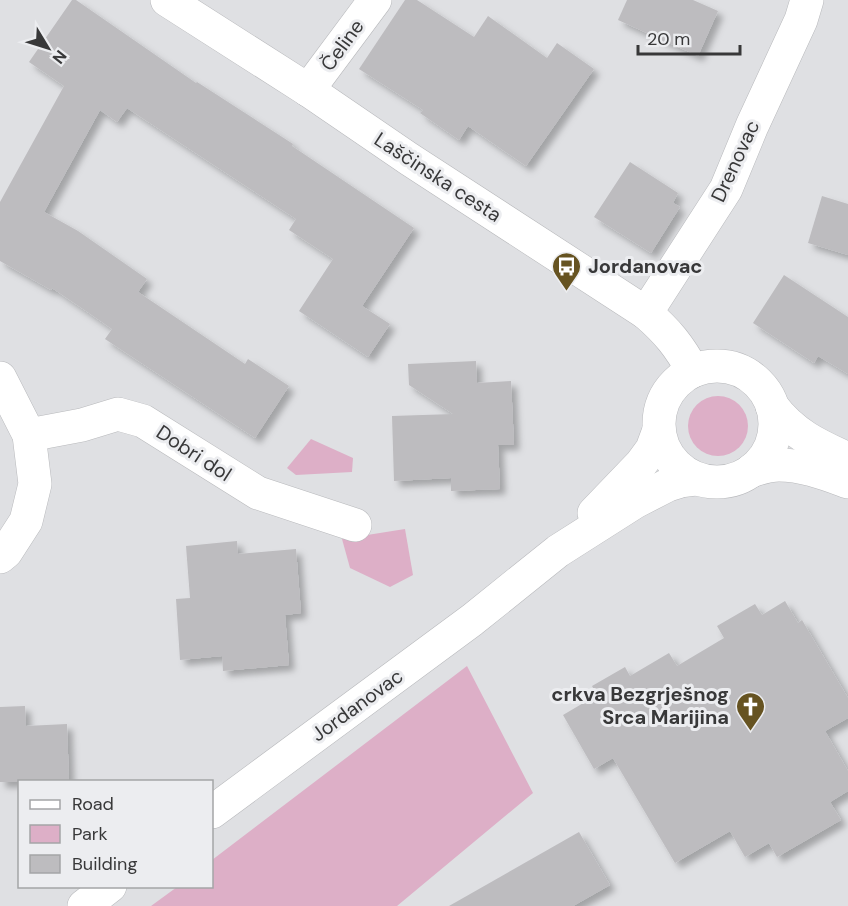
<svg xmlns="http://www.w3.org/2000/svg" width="848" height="906" font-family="'DM Sans',sans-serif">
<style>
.green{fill:#ddafc7}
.building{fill:#bdbcbf;filter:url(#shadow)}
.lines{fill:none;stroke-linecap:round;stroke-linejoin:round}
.minor-casing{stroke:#b8b9bc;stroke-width:34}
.secondary-casing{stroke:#b8b9bc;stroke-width:34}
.minor{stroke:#fff;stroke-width:33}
.secondary{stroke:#fff;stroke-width:33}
.labels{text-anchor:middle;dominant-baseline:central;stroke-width:6;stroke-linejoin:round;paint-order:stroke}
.street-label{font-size:20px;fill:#383839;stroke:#ecedf0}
.poi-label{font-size:20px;font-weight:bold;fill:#383839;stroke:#ecedf0;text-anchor:start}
</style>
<defs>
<filter id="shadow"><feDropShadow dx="5.5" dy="5.5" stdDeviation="3" flood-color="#0004"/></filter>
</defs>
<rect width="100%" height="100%" fill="#dfe0e3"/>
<g class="green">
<circle cx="718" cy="426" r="30"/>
<path d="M311,439L353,458L352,472L296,475L287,468Z"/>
<path d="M405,529L413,575L390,587L350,568L342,539Z"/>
<path d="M467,666L533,793L397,906H151L177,887L212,886V860Z"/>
</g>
<g class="building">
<path d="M72,0H76L196,83L197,82L293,144L292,146L414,228L362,306L390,324L368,357L299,311L333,259L289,230L296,219L127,108L117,122L100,110L44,212L78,231L147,279L138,292L245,364L248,359L289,386L255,438L105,339L112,329L86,311L52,288L51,290L0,261V202L64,86L29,62Z"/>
<path d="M405,0H417L474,37L488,16L547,58L557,43L594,69L526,166L468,126L459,140L420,113L423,110L359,69Z"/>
<path d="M627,0H693L718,11L698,56L618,20Z"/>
<path d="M630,162L678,193L673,203L680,207L651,253L594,217Z"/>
<path d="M822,196L848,204V255L808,243Z"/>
<path d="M784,275L848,317V374L818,356L814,363L753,323Z"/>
<path d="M476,361L477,383L511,381L514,445H498L500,489L451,491V478L394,481L392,416L453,414L409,385L408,364Z"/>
<path d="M237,541L238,554L296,549L301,613L285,615L289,665L223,671L222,656L180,660L176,599L190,598L186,546Z"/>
<path d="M785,601L798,623L802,620L848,698V718L825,731L848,771V791L830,802L841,820L777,857L769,843L745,857L730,831L675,863L613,758L594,769L563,715L597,695L592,686L625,667L630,676L669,653L677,666L724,638L717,626L755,604L762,615Z"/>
<path d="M25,706L26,726L67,724L69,782H0V707Z"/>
<path d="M579,832L610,885L573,906H449Z"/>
</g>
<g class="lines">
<defs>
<g id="minor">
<path d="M308,90L375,0"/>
<path d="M646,313L726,189L752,126L801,20L807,0"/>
<path d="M0,378L29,435L35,484L26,521L6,552L0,557"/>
<path d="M29,435L82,425L118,414L143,421L258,493L355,525"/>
</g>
<g id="secondary">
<path d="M167,0L308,90L409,159L646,313C668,332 679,346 693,371"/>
<circle cx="717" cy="424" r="58"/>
<path d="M772,406C793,434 817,445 848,459"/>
<path d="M751,471C760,468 769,465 779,465C803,465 826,474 848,482"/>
<path d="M594,513L641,464L652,449L659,430"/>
<path d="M212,812L472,620L558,551L635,502L668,485L681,481L697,479"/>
<path d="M84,906L110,886"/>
</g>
</defs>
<use href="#minor" class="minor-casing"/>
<use href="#secondary" class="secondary-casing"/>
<use href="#minor" class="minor"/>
<use href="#secondary" class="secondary"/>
</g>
<defs>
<symbol id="bus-pin" viewBox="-11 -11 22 30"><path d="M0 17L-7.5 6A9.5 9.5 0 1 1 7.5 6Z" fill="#665321" stroke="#ecedf0"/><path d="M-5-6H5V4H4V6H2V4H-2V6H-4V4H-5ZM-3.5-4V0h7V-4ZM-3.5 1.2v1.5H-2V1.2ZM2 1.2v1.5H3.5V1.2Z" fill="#fff"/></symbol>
<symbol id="church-pin" viewBox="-11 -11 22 30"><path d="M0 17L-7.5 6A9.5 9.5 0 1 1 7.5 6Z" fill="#665321" stroke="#ecedf0"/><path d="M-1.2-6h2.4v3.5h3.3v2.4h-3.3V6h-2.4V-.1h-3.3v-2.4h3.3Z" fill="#fff"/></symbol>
</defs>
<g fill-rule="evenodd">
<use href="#bus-pin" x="550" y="250" width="33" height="45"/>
<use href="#church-pin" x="734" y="690" width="33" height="45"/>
</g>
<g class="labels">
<g class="street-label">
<text transform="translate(342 45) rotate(-54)">Čeline</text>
<text transform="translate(735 161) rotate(-65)">Drenovac</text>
<text transform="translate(438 177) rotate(33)">Laščinska cesta</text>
<text transform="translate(194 453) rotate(33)">Dobri dol</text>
<text transform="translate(357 705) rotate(-36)">Jordanovac</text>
</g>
<g class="poi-label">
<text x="588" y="266">Jordanovac</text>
<text x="729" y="694" text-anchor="end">crkva Bezgrješnog<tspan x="729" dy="23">Srca Marijina</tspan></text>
</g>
</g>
<rect x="18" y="780" width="195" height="108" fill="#ecedf0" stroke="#a4a5a7" stroke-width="1.5"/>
<rect x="30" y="800" width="30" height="9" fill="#ffffff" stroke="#a4a5a7" stroke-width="1.5"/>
<text x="72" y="810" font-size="18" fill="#383839">Road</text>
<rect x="30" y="825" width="30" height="18" fill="#ddafc7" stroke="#a4a5a7" stroke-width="1.5"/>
<text x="72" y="840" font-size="18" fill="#383839">Park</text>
<rect x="30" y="855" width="30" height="18" fill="#bdbcbf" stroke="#a4a5a7" stroke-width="1.5"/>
<text x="72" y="870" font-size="18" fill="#383839">Building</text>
<g transform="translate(48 48) rotate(128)" stroke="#ecedf0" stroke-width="4.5" paint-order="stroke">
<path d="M0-4.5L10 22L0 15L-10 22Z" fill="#383839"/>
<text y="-9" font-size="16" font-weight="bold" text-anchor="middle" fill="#383839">N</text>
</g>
<path d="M638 45v9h102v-9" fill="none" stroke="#383839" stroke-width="3"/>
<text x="647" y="45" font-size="18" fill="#383839" stroke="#ecedf0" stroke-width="4.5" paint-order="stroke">20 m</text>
</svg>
